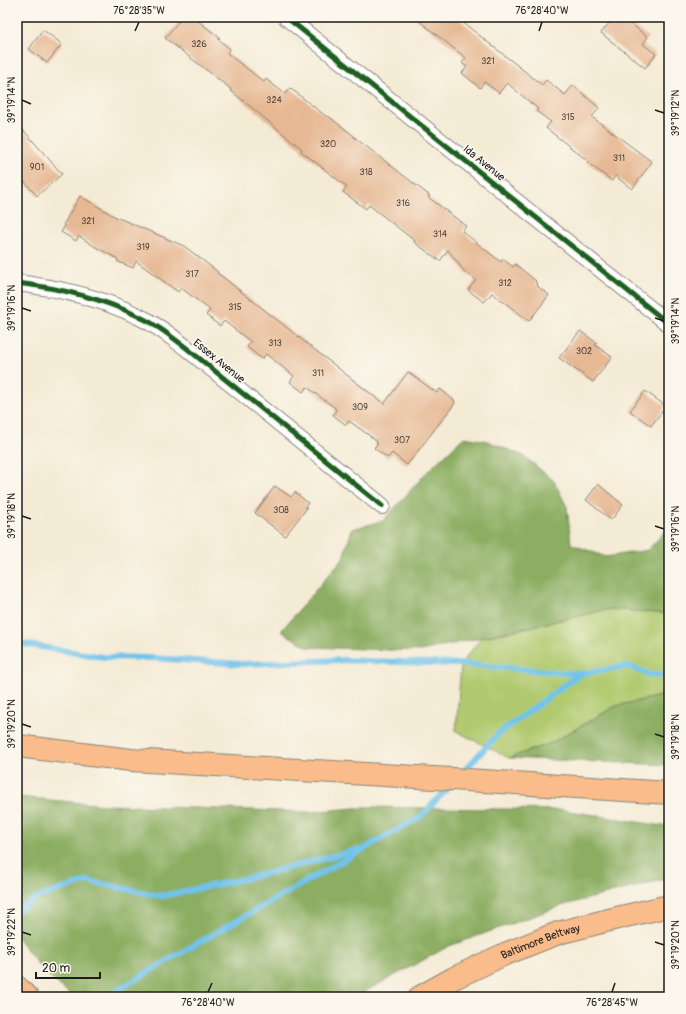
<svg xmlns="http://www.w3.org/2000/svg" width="686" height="1014" font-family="Pangolin,sans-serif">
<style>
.green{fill:#b1ca70;stroke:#667346}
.forest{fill:#8cae62;stroke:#54653f}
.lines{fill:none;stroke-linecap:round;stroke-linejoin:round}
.stream{stroke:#6fc3eb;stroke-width:6}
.building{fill:#e6b893}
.street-casing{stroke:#888478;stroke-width:18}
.highway-casing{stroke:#888478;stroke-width:24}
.street{stroke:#fff;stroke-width:16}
.highway{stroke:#f9bc8a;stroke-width:22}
.cycleway-casing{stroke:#fbf7ec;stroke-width:8}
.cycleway{stroke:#1b5e20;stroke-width:5}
.ticks{fill:none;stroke:#1c1c1c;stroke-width:1.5}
.labels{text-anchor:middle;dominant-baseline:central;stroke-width:3.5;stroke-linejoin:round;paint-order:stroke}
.number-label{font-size:9px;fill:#4e433a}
.street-label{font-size:11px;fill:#1c1c1c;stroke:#fbf7ec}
.neatline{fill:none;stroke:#1c1c1c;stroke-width:1.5}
.ticks-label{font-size:10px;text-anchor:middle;fill:#1c1c1c}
</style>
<rect width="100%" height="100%" fill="#fbf7ec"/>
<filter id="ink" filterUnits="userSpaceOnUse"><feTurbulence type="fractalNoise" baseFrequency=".025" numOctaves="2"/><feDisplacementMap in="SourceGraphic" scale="8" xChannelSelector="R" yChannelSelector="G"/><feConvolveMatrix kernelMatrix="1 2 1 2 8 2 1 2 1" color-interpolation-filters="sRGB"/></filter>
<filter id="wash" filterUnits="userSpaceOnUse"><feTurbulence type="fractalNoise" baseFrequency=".012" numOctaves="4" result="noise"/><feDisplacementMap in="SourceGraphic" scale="16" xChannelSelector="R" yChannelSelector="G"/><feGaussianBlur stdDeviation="0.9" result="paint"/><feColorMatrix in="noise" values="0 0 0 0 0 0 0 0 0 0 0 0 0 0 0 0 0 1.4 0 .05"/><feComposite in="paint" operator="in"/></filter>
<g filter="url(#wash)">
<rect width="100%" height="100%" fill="#f4ebd5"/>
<path class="green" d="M610,609L669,614V694L616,706L551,743L509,758L456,731L461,664L481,638Z"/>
<g class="forest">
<path d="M464,437L487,441L524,456L554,481L567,507L571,544L606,557L648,550L669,527V614L610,609L420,651L308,647L281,631L343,558L352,529L383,521L428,471Z"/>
<path d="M669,694V765L509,758L551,743L616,706Z"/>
<path d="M17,797L105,805L310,812L366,807L563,810L669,827V878L564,905L449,946L355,997H73L44,972L17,937Z"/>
</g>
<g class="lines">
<g class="stream">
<path d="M17,643L103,657L151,658L241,664L339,660L461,664L580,674L628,666L651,675L669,676"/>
<path d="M461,774L499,733L580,674"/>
<path d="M17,911L38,897L87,881L162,896L248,878L357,850"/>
<path d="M106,997L194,945L420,817L451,785"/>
</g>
</g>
<g id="blocks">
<g class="building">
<path d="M182,17H193L220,38L218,39L230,49L227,53L264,82L266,79L285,94L290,88L327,117L328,116L354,136V137L430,196L428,197L466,226L462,231L501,262L503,259L513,267L515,264L536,281L535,282L538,285L537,286L549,295L529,321L492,293L484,302L468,290L476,280L464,271L448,250L440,261L414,242L415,241L369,205L366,209L343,192L347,187L301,151L302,149L230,90L231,89L165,38Z"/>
<path d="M414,17H456L542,85L546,80L565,95L573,85L599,108L592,117L652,162L632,189L615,176L612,181L587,162L588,161L546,128L551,122L536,111L538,109L507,83L499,93L484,82L480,88L462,73L467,67L462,63L466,58Z"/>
<path d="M614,17H622L648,37L643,44L656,54L645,68L601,33Z"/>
<path d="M43,30L62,44L47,63L29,49Z"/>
<path d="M17,123L62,174L37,196L17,173Z"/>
<path d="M80,196L116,217L184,246L218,272L217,273L224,278L343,372L384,404L408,372L437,393L440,389L455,401L454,403H455L407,465L392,453L388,458L374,448L378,443H376L377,441L349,421L346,425L333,415L336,410L335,408L307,387L303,392L290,382L294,376L266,354L262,359L247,347L251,342L224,321L220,326L206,315L210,310L181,288L178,292L136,261L133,268L117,261L118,259L94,246L79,236L76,241L61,232L65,226L63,225Z"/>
<path d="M580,331L597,343L595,345L612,357L593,382L559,358Z"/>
<path d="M645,391L666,406L651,426L630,411Z"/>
<path d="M598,484L623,505L611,520L586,500Z"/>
<path d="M275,486L291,497L295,492L308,503L305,507L307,508L285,536L255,513Z"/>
</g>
</g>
</g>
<g filter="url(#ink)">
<use href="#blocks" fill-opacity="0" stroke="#888478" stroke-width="1"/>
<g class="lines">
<defs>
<g id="street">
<path d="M286,17L669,324"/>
<path d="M17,283C58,288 101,298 138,316C143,319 149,321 154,325C165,331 174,339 184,346L382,506"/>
</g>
<g id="highway">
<path d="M17,746L131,760L484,781L669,793"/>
<path d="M17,987L27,997"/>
<path id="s1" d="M420,997L454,978L505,954L558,933L621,917L669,906"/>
</g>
</defs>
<use href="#street" class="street-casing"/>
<use href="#highway" class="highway-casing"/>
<use href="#street" class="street"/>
<use href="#highway" class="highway"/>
<defs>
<g id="cycleway">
<path d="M286,17L669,324"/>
<path d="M17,283C58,288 101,298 138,316C143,319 149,321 154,325C165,331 174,339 184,346L382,506"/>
</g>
</defs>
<use href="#cycleway" class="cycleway-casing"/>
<use href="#cycleway" class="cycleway"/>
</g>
</g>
<path class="ticks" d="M135,31L139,22M539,31L542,22M22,100L31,104M655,110L664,113M22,308L31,311M655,318L664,321M22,516L31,519M655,526L664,529M22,724L31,727M655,734L664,737M22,932L31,935M655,942L664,945M208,992L212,983M612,992L615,983"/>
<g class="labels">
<g class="number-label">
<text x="199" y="44">326</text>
<text x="488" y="61">321</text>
<text x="274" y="100">324</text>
<text x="568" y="117">315</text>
<text x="328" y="144">320</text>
<text x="619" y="158">311</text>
<text x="37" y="167">901</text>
<text x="366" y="172">318</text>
<text x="403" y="203">316</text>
<text x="88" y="221">321</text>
<text x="440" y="234">314</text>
<text x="143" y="247">319</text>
<text x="192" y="274">317</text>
<text x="505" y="283">312</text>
<text x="235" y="307">315</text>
<text x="275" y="343">313</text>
<text x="584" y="351">302</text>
<text x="318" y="373">311</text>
<text x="360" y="407">309</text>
<text x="402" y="440">307</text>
<text x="281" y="510">308</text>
</g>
<g class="street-label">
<text transform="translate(484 163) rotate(39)">Ida Avenue</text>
<text transform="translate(219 361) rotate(39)">Essex Avenue</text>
<text stroke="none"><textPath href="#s1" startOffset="133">Baltimore Beltway</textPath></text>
</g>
</g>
<rect width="686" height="1014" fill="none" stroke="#fbf7ec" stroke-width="44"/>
<path d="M36 972v6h64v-6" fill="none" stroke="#1c1c1c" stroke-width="2"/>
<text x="42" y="972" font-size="12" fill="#1c1c1c" stroke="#fbf7ec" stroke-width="3" paint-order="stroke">20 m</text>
<rect x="22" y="22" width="642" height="970" class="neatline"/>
<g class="ticks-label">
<text x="139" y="14">76°28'35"W</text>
<text x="542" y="14">76°28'40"W</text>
<text transform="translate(11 100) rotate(-90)" y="4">39°19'14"N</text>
<text transform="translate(675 113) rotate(-90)" y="4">39°19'12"N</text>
<text transform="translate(11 308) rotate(-90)" y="4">39°19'16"N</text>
<text transform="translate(675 321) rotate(-90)" y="4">39°19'14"N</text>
<text transform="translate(11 516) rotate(-90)" y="4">39°19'18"N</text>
<text transform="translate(675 529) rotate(-90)" y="4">39°19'16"N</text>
<text transform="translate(11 724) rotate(-90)" y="4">39°19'20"N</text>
<text transform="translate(675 737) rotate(-90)" y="4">39°19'18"N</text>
<text transform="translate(11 932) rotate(-90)" y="4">39°19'22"N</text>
<text transform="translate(675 945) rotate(-90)" y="4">39°19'20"N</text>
<text x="208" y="1006">76°28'40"W</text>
<text x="612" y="1006">76°28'45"W</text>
</g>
</svg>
